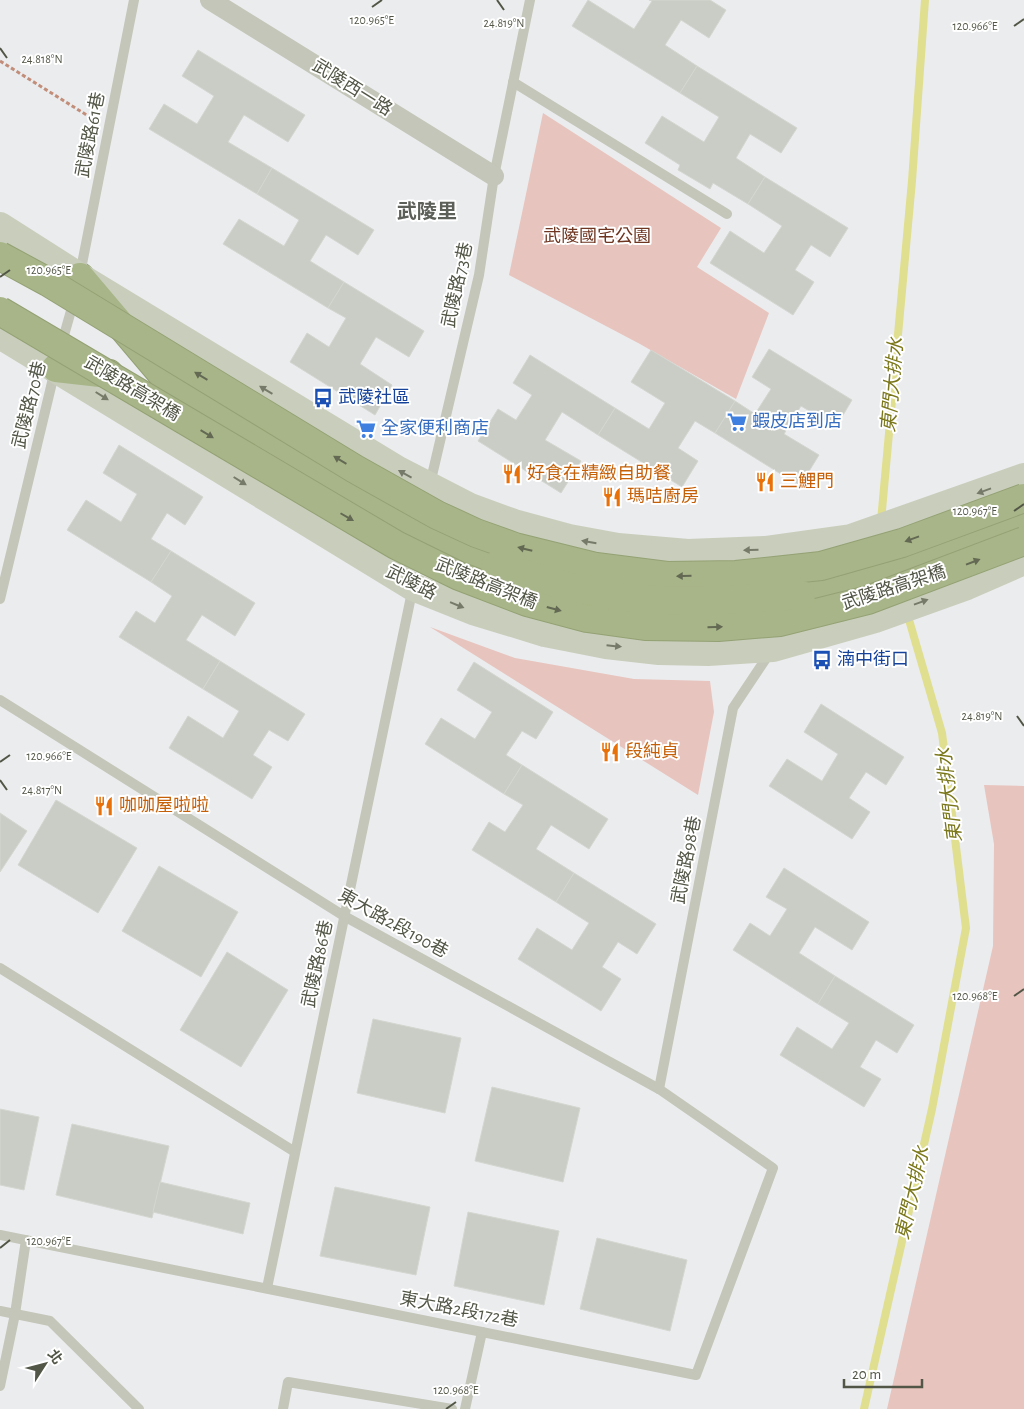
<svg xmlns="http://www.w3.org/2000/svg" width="1024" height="1409" font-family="'Alegreya Sans','Noto Sans TC',sans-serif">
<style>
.green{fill:#e8c4be}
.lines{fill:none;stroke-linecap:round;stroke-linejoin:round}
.stream{stroke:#e0de8f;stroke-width:8}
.building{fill:#cacdc6;stroke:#d3d7d0}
.highway-casing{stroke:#94a174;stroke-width:30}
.path{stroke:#c28e7a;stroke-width:3;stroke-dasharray:4 2.5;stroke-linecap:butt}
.lane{stroke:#c3c6b8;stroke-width:10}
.street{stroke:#c3c6b8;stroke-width:20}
.secondary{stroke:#c8cebb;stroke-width:28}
.highway{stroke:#a8b588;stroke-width:28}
.highway-bridge-casing{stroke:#94a174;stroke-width:30;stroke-linecap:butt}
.highway-bridge{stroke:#a8b588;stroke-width:28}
.oneway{fill:#636953}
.oneway2{fill:#757a69}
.ticks{fill:none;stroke:#525646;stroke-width:2}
.labels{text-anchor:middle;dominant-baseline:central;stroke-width:4;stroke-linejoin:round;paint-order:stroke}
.street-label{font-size:18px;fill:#525646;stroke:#fff}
.park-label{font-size:18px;fill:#6e3520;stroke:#fff}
.transit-label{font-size:18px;fill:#164399;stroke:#fff;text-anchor:start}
.shop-label{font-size:18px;fill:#366cbe;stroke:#fff;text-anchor:start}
.food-label{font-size:18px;fill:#c56008;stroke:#fff;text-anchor:start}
.water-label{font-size:19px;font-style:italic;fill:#7a771a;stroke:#fff}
.quarter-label{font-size:20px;font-weight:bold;fill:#5d5f59;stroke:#fff}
.ticks-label{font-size:12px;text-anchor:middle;fill:#525646;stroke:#fff;stroke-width:4;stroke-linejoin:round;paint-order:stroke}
</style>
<rect width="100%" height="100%" fill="#ebecee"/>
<g class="green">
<path d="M543,113L721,228L697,267L769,313L736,399L640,344L509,275Z"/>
<path d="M430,627L515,658L634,679L710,681L714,712L698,795Z"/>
<path d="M984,785L1024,786V1409H887L993,946L994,844Z"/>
</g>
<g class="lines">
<g class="stream">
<path d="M881,521L912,181L925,0"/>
<path d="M864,1409L932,1109L966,928L942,733L907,613"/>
</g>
</g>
<g class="building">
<path d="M588,0L634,29L652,1L649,0H710L726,10L709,38L681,20L665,45L697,66L680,93L572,26Z"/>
<path d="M198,50L305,115L288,142L244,115L228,142L272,168L257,194L149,129L164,104L197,124L214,96L182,76Z"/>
<path d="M697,66L797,128L781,153L750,134L736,158L765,177L748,204L713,183L710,189L678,170L680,165L645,143L662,116L704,142L719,117L680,93Z"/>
<path d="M272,168L374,230L358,255L326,235L310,261L344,282L328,308L223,244L239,219L284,246L299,220L257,194Z"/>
<path d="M765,177L848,228L830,257L811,245L795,270L814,282L793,315L710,263L730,231L764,253L782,226L748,204Z"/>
<path d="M344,282L424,331L409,357L376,337L360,364L392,385L375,415L290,362L307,333L329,347L346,318L328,308Z"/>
<path d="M769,349L852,400L836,427L801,406L784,434L819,455L800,486L715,433L735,401L755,414L771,389L752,377Z"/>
<path d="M651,350L735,401L715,433L695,421L678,448L698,461L682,487L598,435L615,408L649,429L665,403L631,382Z"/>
<path d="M530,355L615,408L598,435L562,412L545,440L581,461L561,493L478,441L498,409L516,420L532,395L513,383Z"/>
<path d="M119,445L203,497L185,525L167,513L151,539L171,551L151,582L67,530L86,500L121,522L137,494L103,473Z"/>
<path d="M171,551L255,603L235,636L202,615L186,640L220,661L203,689L119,637L136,611L155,623L172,596L151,582Z"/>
<path d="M220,661L305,714L288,741L269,730L253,755L272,767L252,799L169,748L188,716L223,738L239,711L203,689Z"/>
<path d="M474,662L553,712L536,739L522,731L506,755L522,765L504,794L425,744L441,718L475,739L492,712L457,690Z"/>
<path d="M821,704L904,757L886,785L866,772L849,798L870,812L852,839L769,786L787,759L822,781L838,754L804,732Z"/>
<path d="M522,765L608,819L589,849L551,825L536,849L574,873L556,902L472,850L489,822L505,832L523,805L504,794Z"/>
<path d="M56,800L137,848L98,913L18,865Z"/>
<path d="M0,813L27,831L0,872Z"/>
<path d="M159,866L238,912L201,977L122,931Z"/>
<path d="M784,868L869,922L852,950L815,927L799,953L835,976L818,1004L733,950L750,923L770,936L787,909L766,897Z"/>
<path d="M574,873L656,924L637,954L618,942L602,967L621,979L601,1011L518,959L537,928L572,950L589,923L556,902Z"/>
<path d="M227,952L288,990L241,1067L180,1030Z"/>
<path d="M835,976L914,1025L897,1053L876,1040L860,1067L881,1079L864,1107L780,1055L797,1027L832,1049L849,1023L818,1004Z"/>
<path d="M373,1019L461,1038L445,1113L357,1093Z"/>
<path d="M492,1087L580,1108L563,1182L475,1161Z"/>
<path d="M0,1109L39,1117L24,1190L0,1185Z"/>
<path d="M72,1124L169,1146L152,1218L56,1195Z"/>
<path d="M160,1182L250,1203L243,1234L153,1212Z"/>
<path d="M335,1187L430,1207L416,1275L320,1256Z"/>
<path d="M468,1212L559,1231L544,1305L454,1286Z"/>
<path d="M597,1238L687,1260L670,1331L580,1309Z"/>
</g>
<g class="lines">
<defs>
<g id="highway">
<path d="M80,277L168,381L337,485L416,531L456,551L495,566"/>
<path d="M56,368L109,374"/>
<path d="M801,595L851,583L1024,519"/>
</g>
</defs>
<use href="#highway" class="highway-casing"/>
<path class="path" d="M0,61L93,119"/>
<g class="lane">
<path d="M513,82L727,214"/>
<path d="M80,274L134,0"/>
<path d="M61,346L74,300"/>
<path d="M430,484L479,275L494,176L530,0"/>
<path d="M0,599L55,370"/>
<path d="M0,700L344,916L659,1089L773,1168L696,1375L0,1235"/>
<path d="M0,968L295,1152"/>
<path d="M659,1089L733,708L771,651"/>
<path d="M267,1288L413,587"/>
<path d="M0,1311L50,1321L139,1409"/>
<path d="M0,1386L15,1314L26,1240"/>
<path d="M283,1409L288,1382L452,1409"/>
<path d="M465,1409L482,1332"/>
</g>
<path class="street" d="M210,0L494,176"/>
<g class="secondary">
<path d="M0,226L80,277L398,470L470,507L514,523L569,538L618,547L688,553L765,550L851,538L1024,477"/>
<path d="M0,335L413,587L473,611L545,633L606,645L659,651L708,652L773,648L875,619L967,586L1024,561"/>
</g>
<use href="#highway" class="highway"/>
<defs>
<g id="highway-bridge">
<path d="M0,256L48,282L355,469L437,515L476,533L515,547L596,567L667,576L736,575L821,566L902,543L1024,498"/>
<path d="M0,311L396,545L459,576L527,602L587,618L645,626L718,627L780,622L868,600L1024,541"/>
<path d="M495,566C537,577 579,591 622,597C681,604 741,600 801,595"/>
</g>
</defs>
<use href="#highway-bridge" class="highway-bridge-casing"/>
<use href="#highway-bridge" class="highway-bridge"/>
</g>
<defs><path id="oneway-solid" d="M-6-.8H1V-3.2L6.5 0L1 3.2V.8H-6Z" transform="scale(1.25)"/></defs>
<g class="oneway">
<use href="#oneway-solid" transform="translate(201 376) rotate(-149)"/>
<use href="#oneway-solid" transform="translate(207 434) rotate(31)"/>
<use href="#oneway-solid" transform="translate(340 460) rotate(-149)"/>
<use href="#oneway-solid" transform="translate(347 517) rotate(30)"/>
<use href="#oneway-solid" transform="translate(912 539) rotate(160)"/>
<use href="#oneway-solid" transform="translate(525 549) rotate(-166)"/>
<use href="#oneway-solid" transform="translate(973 562) rotate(-21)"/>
<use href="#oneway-solid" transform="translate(684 576) rotate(179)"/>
<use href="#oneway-solid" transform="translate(554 609) rotate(15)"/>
<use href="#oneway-solid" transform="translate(715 627) rotate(-1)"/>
</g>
<g class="oneway2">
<use href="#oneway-solid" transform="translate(266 390) rotate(-149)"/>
<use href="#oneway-solid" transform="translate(102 396) rotate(32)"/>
<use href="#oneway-solid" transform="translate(405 474) rotate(-151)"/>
<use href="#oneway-solid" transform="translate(240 481) rotate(32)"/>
<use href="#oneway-solid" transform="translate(984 491) rotate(160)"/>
<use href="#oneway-solid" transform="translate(589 542) rotate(-170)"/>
<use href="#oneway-solid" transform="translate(751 550) rotate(178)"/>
<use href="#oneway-solid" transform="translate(921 602) rotate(-20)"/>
<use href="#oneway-solid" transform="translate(457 605) rotate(22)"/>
<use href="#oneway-solid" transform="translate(614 646) rotate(6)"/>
</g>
<path class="ticks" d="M497,0L504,10M372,7L382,0M1014,26L1024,19M0,48L7,58M0,277L10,270M1014,511L1024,504M1017,716L1024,726M0,762L10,755M0,780L7,790M1014,996L1024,989M0,1248L10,1240M446,1409L456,1402"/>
<defs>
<symbol id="bus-bare" viewBox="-9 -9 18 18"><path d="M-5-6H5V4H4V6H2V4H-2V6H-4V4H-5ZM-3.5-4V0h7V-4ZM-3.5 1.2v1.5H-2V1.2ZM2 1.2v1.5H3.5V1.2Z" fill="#1a4fb4" stroke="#fff" stroke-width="2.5" paint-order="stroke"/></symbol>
<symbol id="supermarket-bare" viewBox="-9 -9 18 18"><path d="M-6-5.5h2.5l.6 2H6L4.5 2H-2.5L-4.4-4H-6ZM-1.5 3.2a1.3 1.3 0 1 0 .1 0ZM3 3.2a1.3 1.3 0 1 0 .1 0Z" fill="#3f7fe0" stroke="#fff" stroke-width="2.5" paint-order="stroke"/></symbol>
<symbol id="restaurant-bare" viewBox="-9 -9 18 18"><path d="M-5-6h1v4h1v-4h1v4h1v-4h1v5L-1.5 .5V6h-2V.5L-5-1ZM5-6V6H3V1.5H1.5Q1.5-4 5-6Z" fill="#e8710a" stroke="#fff" stroke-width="2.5" paint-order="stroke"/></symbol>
</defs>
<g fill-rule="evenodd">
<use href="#bus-bare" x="309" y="384" width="28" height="28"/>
<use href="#supermarket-bare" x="723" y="408" width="28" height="28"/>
<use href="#supermarket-bare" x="352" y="415" width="28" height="28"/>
<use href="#restaurant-bare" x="498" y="460" width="28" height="28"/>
<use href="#restaurant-bare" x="751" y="468" width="28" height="28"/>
<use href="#restaurant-bare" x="598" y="483" width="28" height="28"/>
<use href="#bus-bare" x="808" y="646" width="28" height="28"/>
<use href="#restaurant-bare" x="596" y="738" width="28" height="28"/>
<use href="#restaurant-bare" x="90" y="792" width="28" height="28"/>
</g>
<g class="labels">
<g class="street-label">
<text transform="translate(352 88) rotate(32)">武陵西一路</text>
<text transform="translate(91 135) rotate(-79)">武陵路61巷</text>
<text transform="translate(458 285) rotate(-78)">武陵路73巷</text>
<text transform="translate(132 389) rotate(31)">武陵路高架橋</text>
<text transform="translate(30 405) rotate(-76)">武陵路70巷</text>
<text transform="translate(411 583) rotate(27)">武陵路</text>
<text transform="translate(486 584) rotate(22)">武陵路高架橋</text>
<text transform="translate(894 588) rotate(-18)">武陵路高架橋</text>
<text transform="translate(687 860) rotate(-79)">武陵路98巷</text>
<text transform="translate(393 924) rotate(29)">東大路2段190巷</text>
<text transform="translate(318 964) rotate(-78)">武陵路86巷</text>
<text transform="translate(459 1310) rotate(11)">東大路2段172巷</text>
</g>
<g class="park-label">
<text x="597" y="237">武陵國宅公園</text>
</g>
<g class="transit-label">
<text x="338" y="398">武陵社區</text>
<text x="837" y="660">湳中街口</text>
</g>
<g class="shop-label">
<text x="752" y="422">蝦皮店到店</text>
<text x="381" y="429">全家便利商店</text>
</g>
<g class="food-label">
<text x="527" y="474">好食在精緻自助餐</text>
<text x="780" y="482">三鯉門</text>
<text x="627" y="497">瑪咭廚房</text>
<text x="625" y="752">段純貞</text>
<text x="119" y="806">咖咖屋啦啦</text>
</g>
<g class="water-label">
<text transform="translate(893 385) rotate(-85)">東門大排水</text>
<text transform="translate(950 795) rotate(-97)">東門大排水</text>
<text transform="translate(913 1193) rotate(-77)">東門大排水</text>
</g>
<g class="quarter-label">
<text x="427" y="212">武陵里</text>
</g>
</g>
<g class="ticks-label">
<text x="372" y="24">120.965°E</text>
<text x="504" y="27">24.819°N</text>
<text x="975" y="30">120.966°E</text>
<text x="42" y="63">24.818°N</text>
<text x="49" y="274">120.965°E</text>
<text x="975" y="515">120.967°E</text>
<text x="982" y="720">24.819°N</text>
<text x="49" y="760">120.966°E</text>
<text x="42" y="794">24.817°N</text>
<text x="975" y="1000">120.968°E</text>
<text x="49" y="1245">120.967°E</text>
<text x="456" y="1394">120.968°E</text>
</g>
<g transform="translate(45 1364) rotate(54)" stroke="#ffffff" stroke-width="4" paint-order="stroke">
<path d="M0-4L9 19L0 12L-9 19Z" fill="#525646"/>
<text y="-8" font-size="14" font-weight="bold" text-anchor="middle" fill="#525646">北</text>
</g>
<path d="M844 1379v8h78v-8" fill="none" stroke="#525646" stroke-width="2.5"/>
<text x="852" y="1379" font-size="15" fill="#525646" stroke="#ffffff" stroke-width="4" paint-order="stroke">20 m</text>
</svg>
